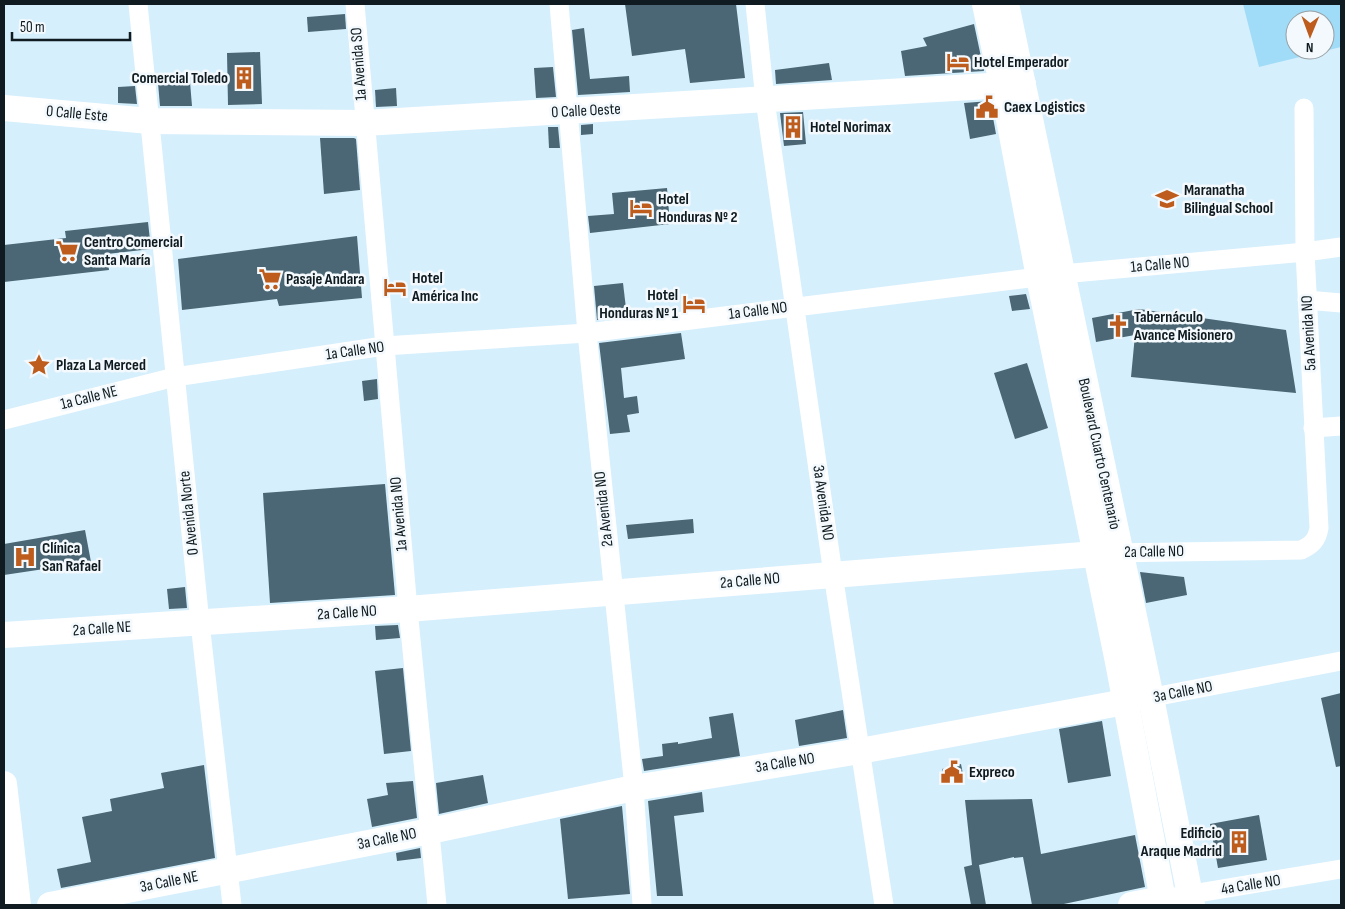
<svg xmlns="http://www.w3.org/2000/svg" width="1345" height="909" font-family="'Sofia Sans Condensed',sans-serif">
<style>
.green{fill:#a0dbf7;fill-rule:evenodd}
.building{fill:#4b6674}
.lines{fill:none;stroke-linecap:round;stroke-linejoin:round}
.street{stroke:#fff;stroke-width:19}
.secondary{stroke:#fff;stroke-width:26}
.labels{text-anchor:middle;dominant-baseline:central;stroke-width:5;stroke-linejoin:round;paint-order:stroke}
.poi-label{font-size:16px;font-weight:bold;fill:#0f1b20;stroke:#f3f9fc;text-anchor:start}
.street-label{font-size:16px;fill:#0f1b20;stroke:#f3f9fc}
</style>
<rect width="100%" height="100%" fill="#d6effc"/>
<path class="green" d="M1243,4H1341V47L1259,67ZM1295,20H1325V50H1295Z"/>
<g class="building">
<path d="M625,4H736L745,78L690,83L685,49L632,56Z"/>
<path d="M345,14L346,29L308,32L307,17Z"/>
<path d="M974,24L984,71L905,76L901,51L927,46L923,38Z"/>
<path d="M584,28L590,79L629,76L630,92L578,95L572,30Z"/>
<path d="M260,52L262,104L228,105L227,53Z"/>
<path d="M829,63L832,80L776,84L775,70Z"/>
<path d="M553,67L556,97L536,98L534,68Z"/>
<path d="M190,82L192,106H160L158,83Z"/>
<path d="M135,86L137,104L118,103V87Z"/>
<path d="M396,88L397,106L376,107L375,90Z"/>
<path d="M990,101L996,134L970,139L964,103Z"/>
<path d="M803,112L806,144L784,146L780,113Z"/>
<path d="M593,124V134L581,135V125Z"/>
<path d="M548,127H558L560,148H549Z"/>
<path d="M320,138H354L356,139L360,190L324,194Z"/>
<path d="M667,188L670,224L590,233L588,216L614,214L612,193Z"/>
<path d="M148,222L151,249L107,254L109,270L4,282V245L66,238L65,231Z"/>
<path d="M357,236L362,298L279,306L277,299L182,310L178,259Z"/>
<path d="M623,283L627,317L597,320L594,286Z"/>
<path d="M1026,294L1030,309L1012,311L1009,296Z"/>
<path d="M1139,309L1286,330L1296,393L1131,377L1135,335L1096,342L1092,318Z"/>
<path d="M681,333L685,359L621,368L624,398L637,396L639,413L627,415L630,432L610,434L599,343Z"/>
<path d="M1027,363L1048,428L1015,439L994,373Z"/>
<path d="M377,379L378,399L364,401L362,381Z"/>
<path d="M385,484L395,595L270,603L263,493Z"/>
<path d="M693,519L694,533L628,539L626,525Z"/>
<path d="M85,530L91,562L4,575V544Z"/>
<path d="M1140,572L1184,577L1187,595L1146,603Z"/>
<path d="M185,587L187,608L169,609L167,589Z"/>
<path d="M398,625L400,638L376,640L375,626Z"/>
<path d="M403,668L411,751L384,754L375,671Z"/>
<path d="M1341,693V766L1336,767L1321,698Z"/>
<path d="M843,710L847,738L799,746L795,720Z"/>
<path d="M733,713L740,756L644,771L642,759L663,756L662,744L678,742V744L712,738L709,717Z"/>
<path d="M1102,721L1111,776L1068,783L1059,729Z"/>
<path d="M961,764L964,779L946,783L942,769Z"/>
<path d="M204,765L215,858L61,888L57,869L91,862L82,817L112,811L110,799L164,788L161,773Z"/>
<path d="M483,775L488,803L439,814L436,783Z"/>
<path d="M413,781L417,818L372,827L367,799L388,795L386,783Z"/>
<path d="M702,792L704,812L674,816L683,896H657L648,801Z"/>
<path d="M1032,799L1041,854L1135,835L1145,887L1059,905H1032L1023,857L1014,858V857L979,865L986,905H971L964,867L972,865L965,800Z"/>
<path d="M622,806L630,894L568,899L560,819Z"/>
<path d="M1259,815L1267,860L1218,868L1210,824Z"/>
<path d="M420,848L421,858L397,861L396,853Z"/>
</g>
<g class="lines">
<g class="street">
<path d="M138,4L200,623L232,905"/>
<path d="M355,4L408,609L437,905"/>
<path d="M559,4L587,333L634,788L642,905"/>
<path d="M755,4L765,100L833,574L884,905"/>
<path d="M1307,300L1341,303"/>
<path d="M4,420L175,377L384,346L587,333L1062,274L1305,252L1341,247"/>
<path d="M1313,428L1341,426"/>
<path d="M1109,553L1301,550C1312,545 1317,540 1319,528L1305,252L1304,108"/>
<path d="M1138,700L1341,661"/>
<path d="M1162,899L1341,869"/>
</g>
<g class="secondary">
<path d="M985,4L1004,93L1039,277L1118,662L1164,905"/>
<path d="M1006,4L1151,698L1192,905"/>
<path d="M4,108L150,121L364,123L1023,84"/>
<path d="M4,635L408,609L1095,554"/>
<path d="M4,784L18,905"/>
<path d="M50,905L430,831L634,788L860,751L1125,702"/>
<path d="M1131,905L1162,899"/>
</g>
</g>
<defs>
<symbol id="hotel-bare" viewBox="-9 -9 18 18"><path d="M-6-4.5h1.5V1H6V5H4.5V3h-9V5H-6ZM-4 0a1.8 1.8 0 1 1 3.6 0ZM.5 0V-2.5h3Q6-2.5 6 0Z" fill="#bd5c1c" stroke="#f3f9fc" stroke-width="2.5" paint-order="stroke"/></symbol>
<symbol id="building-bare" viewBox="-9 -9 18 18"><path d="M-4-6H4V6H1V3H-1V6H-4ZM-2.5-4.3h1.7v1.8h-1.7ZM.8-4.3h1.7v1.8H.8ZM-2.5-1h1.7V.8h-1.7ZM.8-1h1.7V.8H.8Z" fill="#bd5c1c" stroke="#f3f9fc" stroke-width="2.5" paint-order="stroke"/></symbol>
<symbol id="civic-bare" viewBox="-9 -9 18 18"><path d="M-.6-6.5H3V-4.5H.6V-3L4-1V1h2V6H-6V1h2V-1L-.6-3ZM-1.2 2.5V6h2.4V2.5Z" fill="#bd5c1c" stroke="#f3f9fc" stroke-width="2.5" paint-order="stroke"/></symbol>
<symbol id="school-bare" viewBox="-9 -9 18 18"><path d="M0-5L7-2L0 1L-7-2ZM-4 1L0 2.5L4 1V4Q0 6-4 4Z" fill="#bd5c1c" stroke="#f3f9fc" stroke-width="2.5" paint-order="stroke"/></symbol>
<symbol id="supermarket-bare" viewBox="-9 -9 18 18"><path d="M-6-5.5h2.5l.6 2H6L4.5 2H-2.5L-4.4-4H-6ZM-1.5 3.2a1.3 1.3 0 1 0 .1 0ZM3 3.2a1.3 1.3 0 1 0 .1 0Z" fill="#bd5c1c" stroke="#f3f9fc" stroke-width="2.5" paint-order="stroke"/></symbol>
<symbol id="church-bare" viewBox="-9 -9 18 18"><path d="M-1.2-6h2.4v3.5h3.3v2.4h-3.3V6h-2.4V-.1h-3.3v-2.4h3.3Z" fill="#bd5c1c" stroke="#f3f9fc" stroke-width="2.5" paint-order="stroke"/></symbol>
<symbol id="sight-bare" viewBox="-9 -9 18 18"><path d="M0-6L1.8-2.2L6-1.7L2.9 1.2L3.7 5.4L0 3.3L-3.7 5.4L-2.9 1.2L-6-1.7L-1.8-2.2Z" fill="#bd5c1c" stroke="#f3f9fc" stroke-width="2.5" paint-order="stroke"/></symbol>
<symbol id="hospital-bare" viewBox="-9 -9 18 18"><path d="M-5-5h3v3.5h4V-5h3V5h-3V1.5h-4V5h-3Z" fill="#bd5c1c" stroke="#f3f9fc" stroke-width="2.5" paint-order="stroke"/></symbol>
</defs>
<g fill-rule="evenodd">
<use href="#hotel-bare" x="942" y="46" width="32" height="32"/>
<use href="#building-bare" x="228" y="62" width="32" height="32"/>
<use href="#civic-bare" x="971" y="91" width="32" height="32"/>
<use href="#building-bare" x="777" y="111" width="32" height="32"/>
<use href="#school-bare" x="1151" y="183" width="32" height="32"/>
<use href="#hotel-bare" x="625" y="192" width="32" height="32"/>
<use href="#supermarket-bare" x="51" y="235" width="32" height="32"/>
<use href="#supermarket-bare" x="254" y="263" width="32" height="32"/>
<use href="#hotel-bare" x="379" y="271" width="32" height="32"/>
<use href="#hotel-bare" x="678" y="288" width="32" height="32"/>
<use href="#church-bare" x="1102" y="310" width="32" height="32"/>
<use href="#sight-bare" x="23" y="349" width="32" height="32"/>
<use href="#hospital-bare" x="9" y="541" width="32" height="32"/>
<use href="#civic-bare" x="936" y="756" width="32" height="32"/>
<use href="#building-bare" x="1223" y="826" width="32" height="32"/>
</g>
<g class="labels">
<g class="poi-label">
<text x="974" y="62">Hotel Emperador</text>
<text x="228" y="78" text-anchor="end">Comercial Toledo</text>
<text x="1004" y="107">Caex Logistics</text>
<text x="810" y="127">Hotel Norimax</text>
<text x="1184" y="190">Maranatha<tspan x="1184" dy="18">Bilingual School</tspan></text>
<text x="658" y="199">Hotel<tspan x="658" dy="18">Honduras Nº 2</tspan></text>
<text x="84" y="242">Centro Comercial<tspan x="84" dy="18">Santa María</tspan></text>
<text x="412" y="278">Hotel<tspan x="412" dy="18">América Inc</tspan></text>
<text x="286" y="279">Pasaje Andara</text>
<text x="678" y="295" text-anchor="end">Hotel<tspan x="678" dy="18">Honduras Nº 1</tspan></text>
<text x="1134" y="317">Tabernáculo<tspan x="1134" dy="18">Avance Misionero</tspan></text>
<text x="56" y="365">Plaza La Merced</text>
<text x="42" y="548">Clínica<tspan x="42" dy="18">San Rafael</tspan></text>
<text x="969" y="772">Expreco</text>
<text x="1222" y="833" text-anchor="end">Edificio<tspan x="1222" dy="18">Araque Madrid</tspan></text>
</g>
<g class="street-label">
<text transform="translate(359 64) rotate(-94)">1a Avenida SO</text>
<text transform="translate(586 111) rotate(-3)">0 Calle Oeste</text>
<text transform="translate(77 114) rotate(5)">0 Calle Este</text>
<text transform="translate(1160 265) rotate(-5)">1a Calle NO</text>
<text transform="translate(758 311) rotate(-7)">1a Calle NO</text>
<text transform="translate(1309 333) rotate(-93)">5a Avenida NO</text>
<text transform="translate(355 351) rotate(-8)">1a Calle NO</text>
<text transform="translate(89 398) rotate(-14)">1a Calle NE</text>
<text transform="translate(1099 454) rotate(78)">Boulevard Cuarto Centenario</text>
<text transform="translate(823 503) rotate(82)">3a Avenida NO</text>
<text transform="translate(604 509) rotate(-96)">2a Avenida NO</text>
<text transform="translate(189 513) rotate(-96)">0 Avenida Norte</text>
<text transform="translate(399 514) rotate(-95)">1a Avenida NO</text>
<text transform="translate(1154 552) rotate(-1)">2a Calle NO</text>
<text transform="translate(750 581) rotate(-5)">2a Calle NO</text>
<text transform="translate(347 613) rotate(-4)">2a Calle NO</text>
<text transform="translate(102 629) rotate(-4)">2a Calle NE</text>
<text transform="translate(1183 692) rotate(-11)">3a Calle NO</text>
<text transform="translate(785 763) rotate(-9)">3a Calle NO</text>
<text transform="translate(387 839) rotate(-11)">3a Calle NO</text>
<text transform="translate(169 882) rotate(-11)">3a Calle NE</text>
<text transform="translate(1251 885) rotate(-9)">4a Calle NO</text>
</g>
</g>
<rect width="1345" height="909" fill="none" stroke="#0f1b20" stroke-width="10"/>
<g transform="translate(1310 35) rotate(181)"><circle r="24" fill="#f3f9fc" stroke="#98a0a4"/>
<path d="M0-4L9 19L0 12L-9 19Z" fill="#bd5c1c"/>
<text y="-8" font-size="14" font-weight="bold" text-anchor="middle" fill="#0f1b20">N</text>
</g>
<path d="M12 32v8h118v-8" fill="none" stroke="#0f1b20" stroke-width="2.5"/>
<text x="20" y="32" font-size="15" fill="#0f1b20" stroke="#f3f9fc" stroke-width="4" paint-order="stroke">50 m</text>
</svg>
